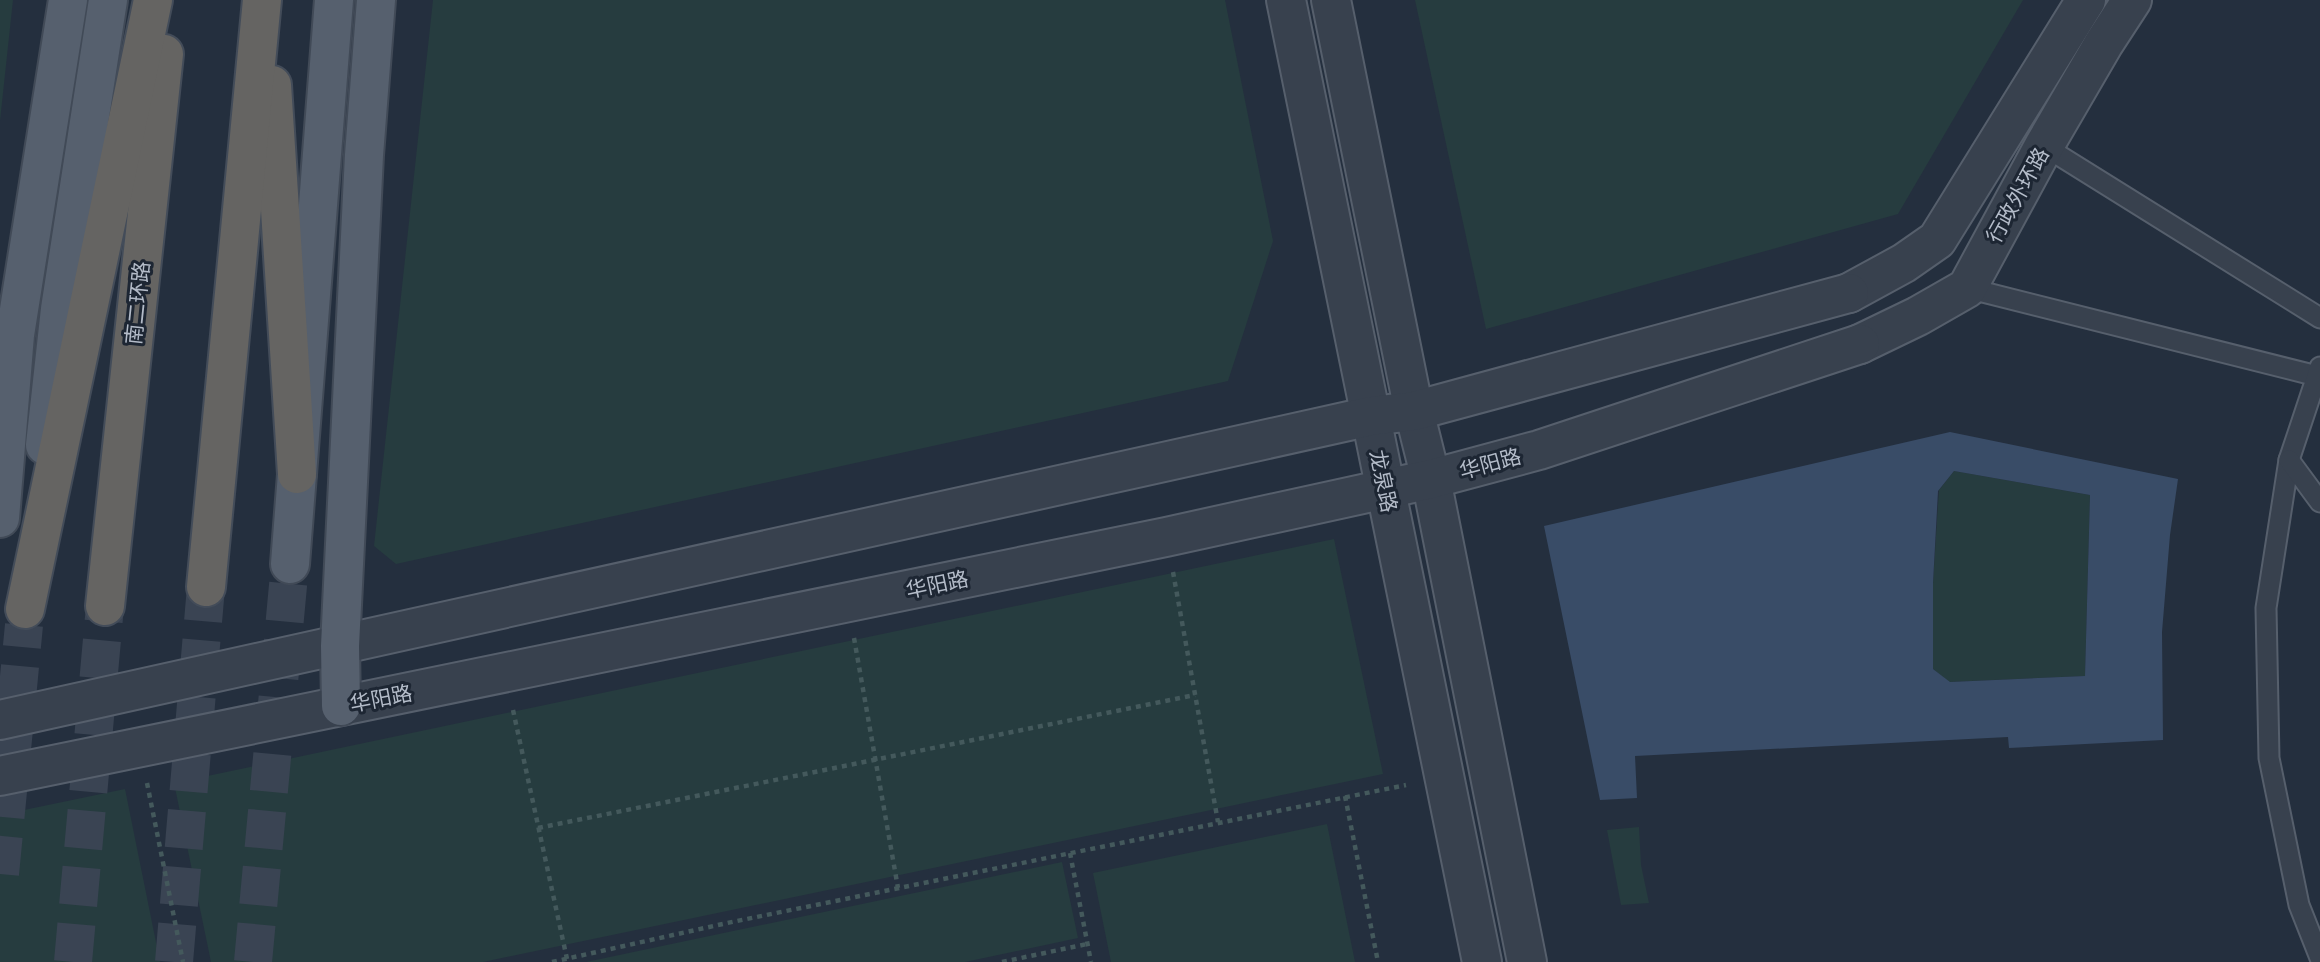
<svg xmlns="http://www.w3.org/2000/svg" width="2320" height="962" font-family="'Asap Condensed','Noto Sans SC',sans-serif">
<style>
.green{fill:#263c3f}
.water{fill:#394c67;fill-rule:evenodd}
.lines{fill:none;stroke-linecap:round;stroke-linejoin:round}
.primary-tunnel{stroke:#3a4453;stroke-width:38;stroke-dasharray:38 19;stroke-linecap:butt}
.trunk-tunnel{stroke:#3a4453;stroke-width:38;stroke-dasharray:38 19;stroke-linecap:butt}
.service-casing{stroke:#565f6c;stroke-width:23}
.minor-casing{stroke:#565f6c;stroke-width:42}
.tertiary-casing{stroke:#565f6c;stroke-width:42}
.primary-casing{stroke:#414a57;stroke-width:42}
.trunk-casing{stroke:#434c59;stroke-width:42}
.path{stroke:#44595c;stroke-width:4.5;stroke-dasharray:5 5;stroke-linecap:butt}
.service{stroke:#38414e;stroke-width:19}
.minor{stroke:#38414e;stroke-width:38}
.tertiary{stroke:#38414e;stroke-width:38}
.primary{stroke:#56606e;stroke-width:38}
.trunk{stroke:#656462;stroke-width:38}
.labels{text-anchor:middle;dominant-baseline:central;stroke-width:6;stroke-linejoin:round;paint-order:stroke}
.street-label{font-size:21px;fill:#b4bcc9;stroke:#1d2633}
</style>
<rect width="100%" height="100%" fill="#242f3e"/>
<g class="green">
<path d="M0,0H13L0,121Z"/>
<path d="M433,0H1225L1273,241L1228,381L396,564L374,546Z"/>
<path d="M1415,0H2023L1898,214L1486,329Z"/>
<path d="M1954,471L2090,495L2085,676L1949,682L1933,669V583L1939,490Z"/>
<path d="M1334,539L1383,774L483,962H211L174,783Z"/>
<path d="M125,789L160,962H0V815Z"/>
<path d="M1327,824L1355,962H1111L1093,873Z"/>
<path d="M1639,827L1641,865L1649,903L1621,905L1607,830Z"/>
<path d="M1062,862L1078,938L965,962H586Z"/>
</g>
<path class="water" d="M1950,432L2178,479L2170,535L2162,632L2163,740L2009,748L2008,737L1635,756L1637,798L1600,800L1544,526ZM1954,471L2090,495L2085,676L1950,682L1933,669V583L1938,491Z"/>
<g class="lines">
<g class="primary-tunnel">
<path d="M0,874L24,625"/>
<path d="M253,962L290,564"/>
</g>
<g class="trunk-tunnel">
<path d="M73,962L105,606"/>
<path d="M174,962L206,587"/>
</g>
<defs>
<g id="service">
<path d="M2044,146L2320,318"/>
<path d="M1967,288L2317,376"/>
<path d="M2320,367L2289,460L2266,608L2269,758L2299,905L2320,958"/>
<path d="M2289,460L2320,502"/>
</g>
<g id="minor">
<path d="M1849,293L1904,263L1937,240L2086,0"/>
<path d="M1860,344L1918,316L1967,288L2044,146L2104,43L2132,0"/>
</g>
<g id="tertiary">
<path d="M1286,0L1482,962"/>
<path d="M1331,0L1414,411L1431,479L1527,962"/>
<path d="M0,720L1371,416L1414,411L1849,293"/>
<path d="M0,776L1166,537L1431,479L1539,450L1860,344"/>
</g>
<g id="primary">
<path d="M45,445L60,309L108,0"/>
<path d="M0,518L15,335L68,0"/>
<path d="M290,564L334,0"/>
<path d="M341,706L340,646L364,155L376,0"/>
</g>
<g id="trunk">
<path d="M272,85L297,474"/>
<path d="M206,587L262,0"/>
<path d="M105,606L164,54"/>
<path d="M25,609L153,0"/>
</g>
</defs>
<use href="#service" class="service-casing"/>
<use href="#minor" class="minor-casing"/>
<use href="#tertiary" class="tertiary-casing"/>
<use href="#primary" class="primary-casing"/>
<use href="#trunk" class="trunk-casing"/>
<g class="path">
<path d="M1173,572L1218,822"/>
<path d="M854,638L898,888"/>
<path d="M513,710L567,959"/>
<path d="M147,783L183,962"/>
<path d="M1345,796L1378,962"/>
<path d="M538,828L1195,695"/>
<path d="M1070,853L1091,962"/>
<path d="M552,962L727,923L1406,785"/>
<path d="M1002,962L1087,944"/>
</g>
<use href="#service" class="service"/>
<use href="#minor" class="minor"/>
<use href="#tertiary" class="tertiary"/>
<use href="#primary" class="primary"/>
<use href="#trunk" class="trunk"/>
</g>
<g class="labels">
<g class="street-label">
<text transform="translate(2017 195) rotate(-61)">行政外环路</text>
<text transform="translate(137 303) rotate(-84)">南二环路</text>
<text transform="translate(1490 463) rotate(-15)">华阳路</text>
<text transform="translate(1384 481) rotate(78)">龙泉路</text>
<text transform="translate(937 584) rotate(-12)">华阳路</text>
<text transform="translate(381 698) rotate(-11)">华阳路</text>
</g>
</g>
</svg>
